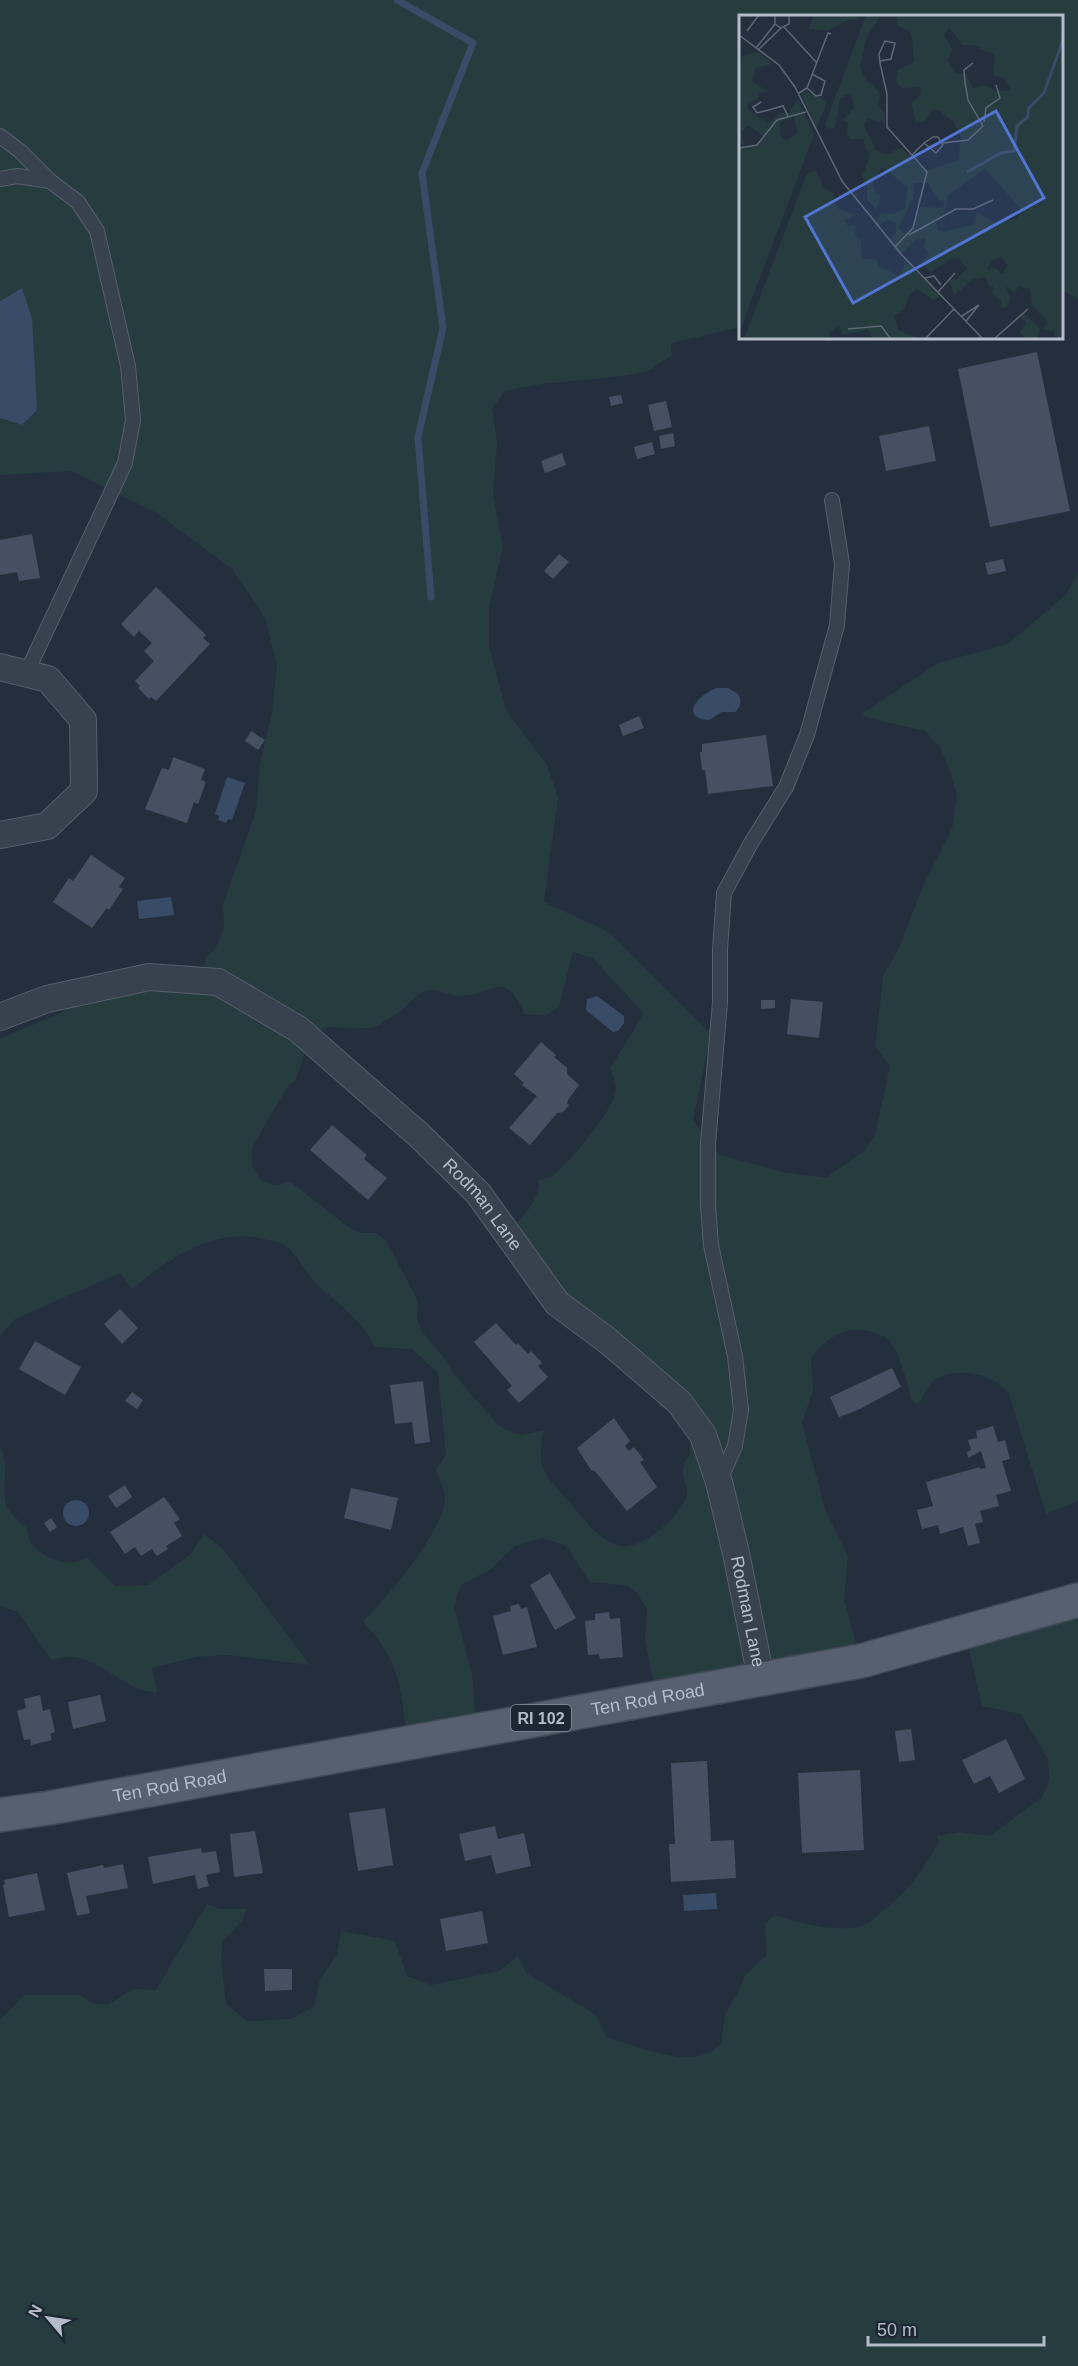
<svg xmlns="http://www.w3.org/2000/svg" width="1078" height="2366" font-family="Arial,sans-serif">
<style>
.green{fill:#263c3f;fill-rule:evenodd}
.water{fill:#394c67}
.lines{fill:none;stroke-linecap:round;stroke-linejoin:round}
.stream{stroke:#394c67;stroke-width:7}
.building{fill:#455162}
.lane-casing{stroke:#565f6c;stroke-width:16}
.street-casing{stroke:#565f6c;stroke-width:28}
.primary-casing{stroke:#414a57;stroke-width:36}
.lane{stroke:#38414e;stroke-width:14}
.street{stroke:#38414e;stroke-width:26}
.primary{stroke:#56606e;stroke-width:33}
.labels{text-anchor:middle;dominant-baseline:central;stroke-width:5;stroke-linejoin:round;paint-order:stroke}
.shield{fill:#1d2633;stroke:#878f9c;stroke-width:1.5}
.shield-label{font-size:16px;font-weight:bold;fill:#b4bcc9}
.street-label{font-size:18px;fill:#b4bcc9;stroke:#1d2633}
.inset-river{fill:none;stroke:#394c67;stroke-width:3}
.inset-road{fill:none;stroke:#5e6776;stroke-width:1.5}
.view{fill:#5274d3;fill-opacity:0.15;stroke:#5274d3;stroke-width:3}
.inset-edge{fill:none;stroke:#b4bcc9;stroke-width:3}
</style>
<rect width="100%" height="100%" fill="#242f3e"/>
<g class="green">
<path d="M0,0H1078V299L1062,290V16H740V327L671,343L672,356C662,360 653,370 644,372C598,382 552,379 505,391L492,408L497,443L493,493L503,547L489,608V646L506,710L547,765L558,798L544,902L609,932L711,1034L693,1120L720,1155L783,1172L826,1178L864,1151L875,1136L890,1066L875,1046L883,980L882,978L899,948L923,886L952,829L957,796L951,774L941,748L925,731L869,718L862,714L938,663L1008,644L1067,594L1078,571V1501L1046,1514L1009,1394C995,1374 958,1367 937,1378C929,1382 923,1397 918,1404L912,1401C907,1384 900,1351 888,1339C885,1336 879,1335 875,1333C848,1323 827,1337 811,1358L813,1390L802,1423L825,1509L848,1556L844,1599L861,1662L657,1701L645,1639L647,1609L637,1593L628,1586L590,1582L565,1545L542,1538L515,1546L491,1569L461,1585L454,1606L472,1674L477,1735L407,1746C402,1694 402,1662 363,1622C387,1597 440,1536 445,1501C446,1492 439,1479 436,1470L446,1455L438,1373L412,1349L375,1347C363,1321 337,1303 317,1284C307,1275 294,1250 285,1245C281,1242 273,1241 268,1240C216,1225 170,1258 132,1289L120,1273L15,1319L0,1336V1039L60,1013L94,995L203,980L206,958C221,944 228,927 222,907L256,811L260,763L272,713L277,665L265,617L232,569L155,512L72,471L0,475V418L22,425V288L0,300ZM573,952L593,958L644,1014L610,1068C614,1077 617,1084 615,1094C612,1111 570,1162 556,1173C552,1177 545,1179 539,1181C540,1196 526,1215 515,1224L570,1303L659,1396V1406C678,1417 696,1429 689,1455C687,1459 684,1463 683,1468C681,1478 690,1487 686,1499C680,1516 639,1552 619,1546C597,1539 584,1519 569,1502C545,1474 535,1469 544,1430L522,1435L513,1433L498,1425L453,1373L444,1358L420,1329L417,1315L418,1301L386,1240L375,1233H360L347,1226L291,1182L276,1185L261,1181L252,1166V1147L288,1086L296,1080L308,1043L327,1027C336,1027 366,1030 373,1027C383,1024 396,1014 404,1008C411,1002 417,993 425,991C437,987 450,996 461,996C493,996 505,966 524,1014L546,1016L559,1007Z"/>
<path d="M0,1447C11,1466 0,1493 7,1507C11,1515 20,1521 26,1528C29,1533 28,1536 30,1541C40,1558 71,1570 87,1557L115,1586L148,1585L190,1555L204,1534L224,1550L310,1665L229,1655L196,1657L152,1668L157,1693C150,1691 141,1691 134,1687C104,1672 87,1649 52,1660L18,1612L0,1606Z"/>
<path d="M1078,1603V2366H0V2020L24,1995H80L94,2004H109L134,1989L156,1990L207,1904L221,1909H247L242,1921L223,1941L221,1960L226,2003L246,2021L291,2019L314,2006L320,1979L337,1955L341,1931L395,1941L407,1976L431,1985L499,1971L518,1956L526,1973L596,2015L606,2037C632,2045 674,2062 700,2056C708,2054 714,2048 721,2044L725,2014L737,1995L745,1975L767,1955L765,1924L775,1915C797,1923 838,1933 862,1926C870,1924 874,1918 880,1913C908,1891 922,1873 939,1842L937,1836L960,1832L990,1836L1043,1796L1049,1780L1048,1759L1021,1714L982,1706L966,1636Z"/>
</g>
<g class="water">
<path d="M22,288L32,319L37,410L22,425L0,418V301Z"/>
<path d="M717,688H728L738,694C742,701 741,707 735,712H722L709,720C678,717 699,694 717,688Z"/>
<path d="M227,777L245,783L232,820L228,819L226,823L218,820L219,816L215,814Z"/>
<path d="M171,897L174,915L139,919L137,901Z"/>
<path d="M597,996L624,1016V1023L618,1031L613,1032L586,1010L587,999Z"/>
<circle cx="76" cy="1513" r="13"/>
<path d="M716,1893L717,1909L684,1911L683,1895Z"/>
</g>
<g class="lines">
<path class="stream" d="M397,0L473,43L422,173L443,328L418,437L431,597"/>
</g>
<g class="building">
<path d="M825,338H841V339L826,341Z"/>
<path d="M1037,352L1070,511L990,527L958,369Z"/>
<path d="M621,395L623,403L611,406L609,397Z"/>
<path d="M666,401L672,427L654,431L648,405Z"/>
<path d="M929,426L936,461L886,471L879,436Z"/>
<path d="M673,433L675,446L661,449L659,436Z"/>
<path d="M652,442L655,454L637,459L634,447Z"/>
<path d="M562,453L566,465L545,473L541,461Z"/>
<path d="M32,534L40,578L19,581L17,572L0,575V540Z"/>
<path d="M559,554L569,562L553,579L544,571Z"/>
<path d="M1003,559L1006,571L988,575L985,563Z"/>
<path d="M156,587L206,635L203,638L210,644L156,701L151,697L149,699L138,688L140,686L135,681L154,661L144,651L152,643L139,631L134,637L121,624Z"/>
<path d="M639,716L644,728L623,736L619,725Z"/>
<path d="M251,731L265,740L258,750L245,741Z"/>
<path d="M766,735L773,786L708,794L705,770H702L700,752H702V744Z"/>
<path d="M173,757L205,769L201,780L206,782L198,804L194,802L187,823L145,809L162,768L169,770Z"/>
<path d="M91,855L125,878L119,887L123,889L109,910L107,908L92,928L53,902L69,878L73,881Z"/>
<path d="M791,999L823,1002L819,1038L787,1034Z"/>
<path d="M761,1000H775V1008L761,1009Z"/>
<path d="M541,1042L556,1055L554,1057L567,1068V1074L579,1085L568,1100L567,1104L569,1105L563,1112L557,1113L530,1145L509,1128L537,1096L522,1085L524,1083L514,1074Z"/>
<path d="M332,1125L367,1155L364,1159L387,1178L368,1200L310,1150Z"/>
<path d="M120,1309L138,1328L122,1344L104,1324Z"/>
<path d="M496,1323L516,1345L518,1343L528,1354L531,1351L542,1363L538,1366L548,1377L519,1403L507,1390L512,1386L474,1342Z"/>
<path d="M35,1341L81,1367L65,1395L19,1369Z"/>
<path d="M892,1368L901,1387L858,1410L839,1417L830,1397Z"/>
<path d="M423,1381L430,1442L415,1444L412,1422L395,1424L390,1385Z"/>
<path d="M132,1392L143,1400L137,1409L125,1401Z"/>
<path d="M614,1418L630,1441L625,1446L629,1451L634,1447L644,1460L640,1462L657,1487L627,1511L595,1471L591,1470L577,1448Z"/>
<path d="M993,1426L998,1442L1005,1440L1010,1459L1002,1461L1011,1491L996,1495L999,1506L980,1511L983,1522L975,1524L980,1543L968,1546L963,1527L940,1534L938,1525L922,1529L917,1510L933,1506L926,1482L980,1467V1469L986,1468L981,1451L968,1458L967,1452L971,1450L968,1440L977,1438L976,1431Z"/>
<path d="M125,1485L132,1497L116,1508L108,1496Z"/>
<path d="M351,1488L398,1498L391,1530L344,1518Z"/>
<path d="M164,1497L180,1519L174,1523L182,1536L166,1546L168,1549L157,1556L152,1549L141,1556L135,1547L125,1554L110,1532Z"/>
<path d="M51,1518L57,1527L50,1532L44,1523Z"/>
<path d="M550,1573L576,1618L555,1630L530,1585Z"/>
<path d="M519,1604L521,1609L527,1607L537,1647L503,1655L493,1616L511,1611L510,1606Z"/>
<path d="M609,1612L610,1619L620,1618L623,1657L600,1659L599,1654L588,1655L585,1621L595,1620V1614Z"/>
<path d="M40,1695L43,1711L50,1709L55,1732L50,1734L52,1740L31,1745L30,1739L24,1740L17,1711L26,1708L24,1699Z"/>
<path d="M100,1695L106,1721L73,1729L68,1702Z"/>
<path d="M911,1729L915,1760L899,1762L895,1731Z"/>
<path d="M1006,1739L1025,1779L999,1793L990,1776L974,1784L962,1760Z"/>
<path d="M707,1761L711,1841L734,1840L736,1878L671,1882L669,1844H675L671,1763Z"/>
<path d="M860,1770L864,1850L802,1853L798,1773Z"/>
<path d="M385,1808L393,1865L358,1871L349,1813Z"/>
<path d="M495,1826L498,1839L524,1833L531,1866L496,1874L491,1855L465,1861L459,1834Z"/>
<path d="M255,1831L263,1873L234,1877L230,1834Z"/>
<path d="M201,1848L202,1853L216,1851L220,1872L206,1875L209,1886L198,1889L195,1875L153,1884L148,1857Z"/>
<path d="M123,1864L128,1888L86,1896L90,1913L77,1916L67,1873L103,1865L104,1868Z"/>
<path d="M37,1873L45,1910L9,1917L3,1885L5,1884L4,1880Z"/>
<path d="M482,1911L488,1943L446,1951L440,1919Z"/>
<path d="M264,1969H292V1990L265,1991Z"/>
</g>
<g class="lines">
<defs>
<g id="lane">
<path d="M0,136L20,151L50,181"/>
<path d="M0,179L17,176L50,181L78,202L97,231L128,366L133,420L125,463L26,674"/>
<path d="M720,1480L735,1446L741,1410L735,1356L711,1245L708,1205V1144L720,1002V949L724,893L751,843L786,787L807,735L837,625L842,564L832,500"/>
</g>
<g id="street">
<path d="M0,667L48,679L83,720L84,791L47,826L0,835"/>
<path id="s1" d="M0,1017L47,999L149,977L218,982L298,1029L420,1136L478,1193L557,1303L608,1341L679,1402L703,1435L719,1482L736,1553L761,1678"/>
</g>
<g id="primary">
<path id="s2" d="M0,1815L49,1808L861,1661L1078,1600"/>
</g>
</defs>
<use href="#lane" class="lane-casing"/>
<use href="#street" class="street-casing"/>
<use href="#primary" class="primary-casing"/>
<use href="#lane" class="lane"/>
<use href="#street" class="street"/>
<use href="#primary" class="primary"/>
</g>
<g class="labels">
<rect class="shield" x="511" y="1705" width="60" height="26" rx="4.5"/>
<g class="shield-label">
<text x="541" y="1718">RI 102</text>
</g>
<g class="street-label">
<text stroke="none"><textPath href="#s1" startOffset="572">Rodman Lane</textPath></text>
<text stroke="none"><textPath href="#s1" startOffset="1076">Rodman Lane</textPath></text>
<text stroke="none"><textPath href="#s2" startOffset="658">Ten Rod Road</textPath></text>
<text stroke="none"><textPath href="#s2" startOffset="172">Ten Rod Road</textPath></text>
</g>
</g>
<g transform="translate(739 15)">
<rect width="324" height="324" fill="#242f3e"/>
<path d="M75,0H120L119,5H109L88,16L69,14ZM127,0H142L128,22L121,51L126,64L141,78L139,90L145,97L146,108L129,103L125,110L137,135L147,140L162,133L187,156L219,145L222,123L215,108L201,96L194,94L187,105L177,108L172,88L181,81L182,72L163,73L157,67L159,55L175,47L173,23L170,16L158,10L157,0H324V324H316L315,316L303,314L309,307L293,291L291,274L280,272L275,277L265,271L272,283L268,292L261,293L262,286L253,279L254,271H250L247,262L235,264L215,280L210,265L219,263L228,254L221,244L213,243L192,257L182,248L190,239L185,233L187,223L178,224L161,239L149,225L157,218V208L150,204L138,212L134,207L142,198L154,199L166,193L169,172L143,152L134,168L136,178L142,181L137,195L128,184V169L123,162L131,139L126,133L125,124H112L108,118L109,108L104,105L115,93L112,78L101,83L96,113L88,114L86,110ZM211,13L223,30H234L256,40L254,60L265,63L272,75L257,76L246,70L234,73L226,58L218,59L209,46L213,34L205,20ZM246,154L281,193L278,203L257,208L238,197L236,209L204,217L199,215L196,205L205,199L209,180ZM175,168H189L199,185L206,186L204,193L181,192L172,216L165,218L160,213L174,182ZM262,242L269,250L263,259L255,252L248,255L251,246ZM18,37L34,49L17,53L13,66L28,76L19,78V84L8,90L10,95L29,109L41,98L50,97L59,84L75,120L0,318V134L17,130L24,121L9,110L2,118L6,131L0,127V55L3,41ZM55,101L58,118L47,126L41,120V107ZM68,77L84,83L87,90L77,114L63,80ZM77,156L86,174L96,179L93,184L100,194L113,198L114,201L105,206L109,211L117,210L116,219L122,225L123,244H137L140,251L159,260L168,247L201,281L195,285L178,274L171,279L165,295L155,300L159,315L181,324H134L128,315L103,320L100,310L90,318L93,324H5L68,158ZM284,297L301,314L299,324H287L281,317L287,308L280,300Z" fill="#263c3f" fill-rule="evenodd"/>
<path class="inset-river" d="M228,157L262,138L275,136L278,111L288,103L290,93L305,78L324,25"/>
<path class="inset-road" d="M36,0V9L42,13L50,9V0M45,12L78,48M8,16L20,0M0,20L40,50L56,72L103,166L162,239L244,324M17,33L36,9M20,34L42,13M141,46L152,44L156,28L146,26L140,39L141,48L148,79V112L188,157L174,213L156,232M68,73L77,81L82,80L86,66L73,59M60,78L68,73L89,18L92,19M22,87L14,92L18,98L44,91L49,101M245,107L247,93L261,83L257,70M204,128L229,125L244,111L229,85L226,67L225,55L234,48M0,133L18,130L38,105L67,97M173,140L185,128L194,122H199L204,130L197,138L185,128M170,220L217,194H234L254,185M186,263L195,261L202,270M199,277L216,258M223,301L240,290L227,306M109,314L142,311L152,324M186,324L215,294M255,324L289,294"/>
<path class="view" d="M257,96L305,183L114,288L66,202Z"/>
<rect width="324" height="324" class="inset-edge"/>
</g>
<g transform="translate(48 2318) rotate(299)" stroke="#1d2633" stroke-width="4.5" paint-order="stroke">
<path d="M0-4.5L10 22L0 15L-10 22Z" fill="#b4bcc9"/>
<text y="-9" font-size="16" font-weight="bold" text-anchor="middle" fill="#b4bcc9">N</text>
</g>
<path d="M868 2336v9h176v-9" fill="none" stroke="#b4bcc9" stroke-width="3"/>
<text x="877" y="2336" font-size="18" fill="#b4bcc9" stroke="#1d2633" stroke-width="4.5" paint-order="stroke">50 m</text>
</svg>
